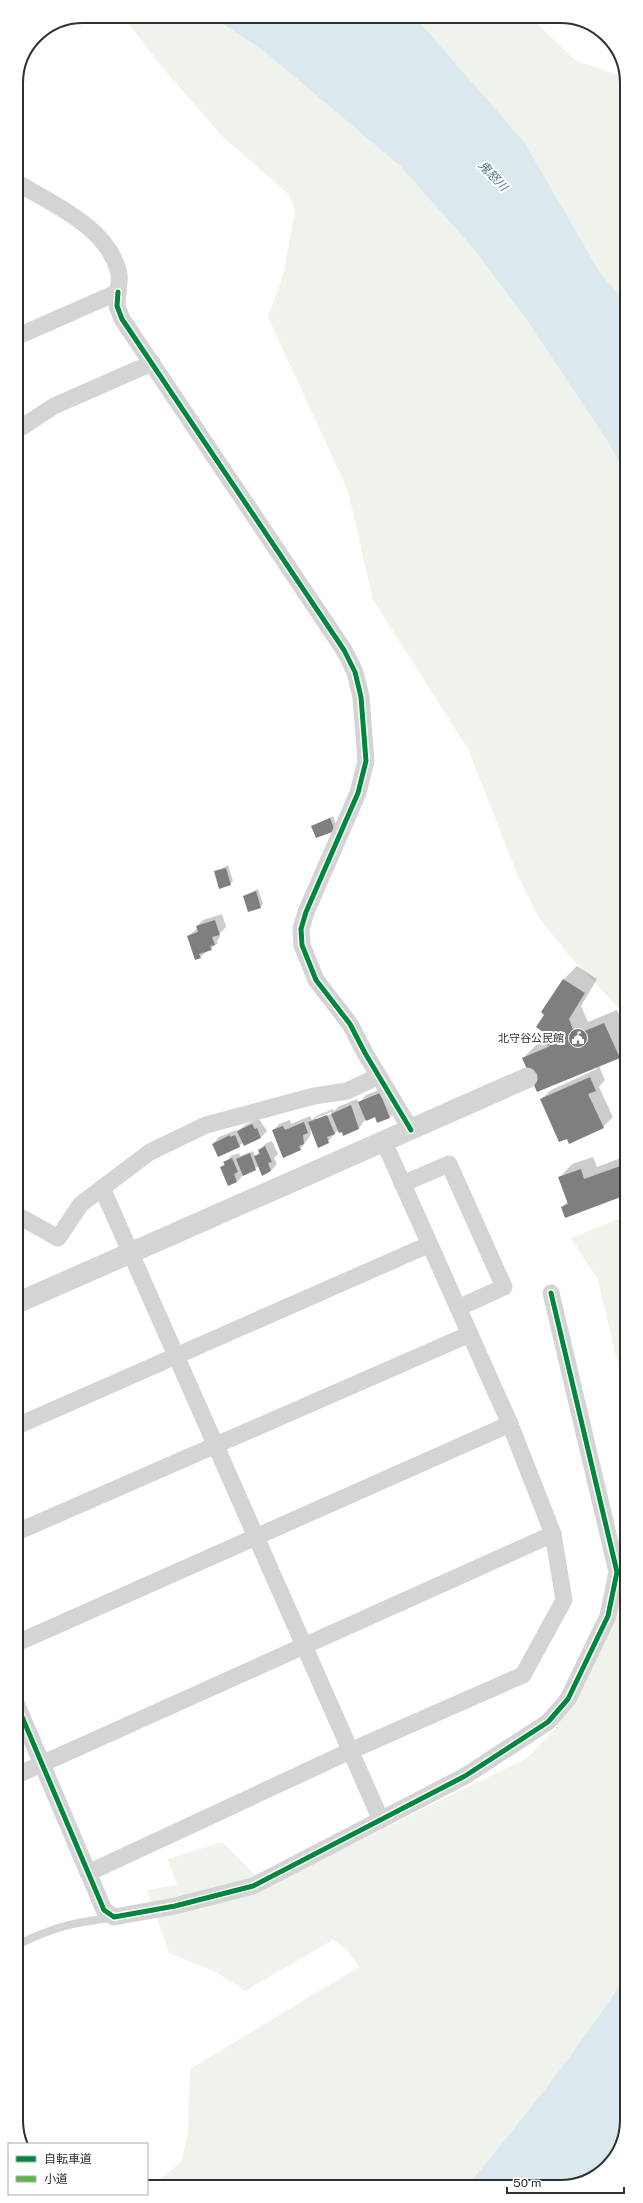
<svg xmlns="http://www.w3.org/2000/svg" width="643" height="2203" font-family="'Public Sans','Noto Sans JP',sans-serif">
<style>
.green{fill:#f0f2ec}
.water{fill:#dbe9ee}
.shadow{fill:#0003;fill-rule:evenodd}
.building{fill:#7f7f7f}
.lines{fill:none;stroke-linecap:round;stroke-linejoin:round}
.service{stroke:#d4d4d4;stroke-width:8}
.minor{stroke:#d4d4d4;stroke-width:17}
.tertiary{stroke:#d4d4d4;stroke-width:21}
.quiet{stroke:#58b947;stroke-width:4;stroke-dasharray:8 4;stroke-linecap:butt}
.cycleway-casing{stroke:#fff;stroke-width:8}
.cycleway{stroke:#00873e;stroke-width:5}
.labels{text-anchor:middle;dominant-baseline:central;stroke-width:4;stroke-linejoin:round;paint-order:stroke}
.poi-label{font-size:11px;fill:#303030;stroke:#fff;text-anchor:end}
.water-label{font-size:12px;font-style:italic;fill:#477589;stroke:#fff}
.rim{fill:none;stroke:#303030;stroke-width:2}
</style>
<rect width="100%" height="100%" fill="#fff"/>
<g class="green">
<path d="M529,16L575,60L626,78V302L600,273L525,143L416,18Z"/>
<path d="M215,19L265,52L400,166L472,247L524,316L608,442L626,474V1016L568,954L539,918L517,874L468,749L373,600L348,491L268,317L283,276L295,211L289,195L221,135L162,67L126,20Z"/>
<path d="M626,1216L627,1403L598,1280L571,1238Z"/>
<path d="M627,1600V1974C579,2048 524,2119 467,2186L151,2187L181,2162L188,2134L190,2069L359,1967L347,1950L333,1940L245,1991L216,1972L169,1953L147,1890L177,1885L168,1859L222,1842L266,1886L527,1758L555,1729Z"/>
</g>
<g class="water">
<path d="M416,18L525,143L600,273L626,302V474L608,442L524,316L472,247L400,166L265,52L215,19Z"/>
<path d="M627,1974V2121L611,2164L574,2186H467C524,2118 579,2048 627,1974Z"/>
</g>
<g class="shadow">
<path d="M333,816L337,827L316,836L312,826Z"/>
<path d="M228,865L233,881L230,884L215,872Z"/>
<path d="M258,889L263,904L260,907L244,896Z"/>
<path d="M222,914L226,927L219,934L220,937L217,941L218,943L200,957L188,936L197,929V926L203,920Z"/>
<path d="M577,966L597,979L581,1006L588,1022L617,1010L626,1031V1051L620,1058L599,1066L605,1080L599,1087L613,1117L603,1127L541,1099L551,1090L597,1069L596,1067L523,1058L536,1045L545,1042L548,1034L546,1014L542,1012L564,979Z"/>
<path d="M387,1087L396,1110L390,1117L378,1122L375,1116L365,1120L359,1128L344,1135L339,1129L328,1142L311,1128L310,1136L300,1150L273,1131L279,1124L290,1120L291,1124L310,1116L312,1120L316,1116L333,1109L334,1111L338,1107L357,1099L359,1103L366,1095ZM331,1112L332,1114L316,1120V1118Z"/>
<path d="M259,1119L267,1131L261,1137L243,1143L239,1146L213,1144L219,1137L236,1130L237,1132L245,1125Z"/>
<path d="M272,1141L278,1154L274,1158L277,1164L271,1171L259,1166L243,1175L237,1182L221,1168L231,1156L239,1153L240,1156L253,1151L255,1157L265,1144Z"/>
<path d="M626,1156V1194L565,1216L562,1207L568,1201L560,1177L572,1164L593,1157L597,1167Z"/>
</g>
<g class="building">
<path d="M330,818L335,831L316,838L311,826Z"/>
<path d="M226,868L231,885L219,889L214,871Z"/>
<path d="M256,891L261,908L248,912L243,896Z"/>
<path d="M215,920L220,935L212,937L215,945L210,946L212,950L199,954L201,958L195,960L187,936L198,932L196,926Z"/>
<path d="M563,979L585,993L569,1019L575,1035L604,1023L620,1058L537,1092L522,1058L550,1046L542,1041L547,1035L536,1027L544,1015L541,1012Z"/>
<path d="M590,1077L596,1091L588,1094L604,1128L569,1144L567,1139L559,1142L540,1099Z"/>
<path d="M380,1093L390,1118L377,1123L375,1117L366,1121L358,1102Z"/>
<path d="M351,1105L359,1129L343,1136L342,1132L339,1133L331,1114Z"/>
<path d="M327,1115L335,1134L327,1137L329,1143L318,1148L308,1122Z"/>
<path d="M304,1122L308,1133L303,1135L304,1144L299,1146L301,1150L283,1158L272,1130L283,1126L285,1130Z"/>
<path d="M252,1124L255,1129L257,1128L261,1138L244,1146L237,1131Z"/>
<path d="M230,1135V1137L235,1135L240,1147L218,1157L212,1144Z"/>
<path d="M265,1146L272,1162L268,1163L271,1171L262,1176L254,1156L260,1154L258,1150Z"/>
<path d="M250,1153L256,1170L243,1176L236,1159Z"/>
<path d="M232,1158L238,1172L234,1174L237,1182L228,1186L220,1167L225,1165L223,1162Z"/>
<path d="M626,1164V1195L565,1218L561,1207L568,1204L558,1177L581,1169L584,1179Z"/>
</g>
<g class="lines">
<path class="service" d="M17,1945C51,1928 74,1922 111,1918"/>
<g class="minor">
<path d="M16,182C52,204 109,227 119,274C120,279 118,287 118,292L16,337"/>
<path d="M118,292L117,306L122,319L344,650L355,672L361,697L366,761L358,793L306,912L301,929L302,945L316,980L350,1024L365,1053L411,1130"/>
<path d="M16,431L54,406L152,363"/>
<path d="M402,1184L449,1164L504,1287L458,1308"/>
<path d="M102,1188L381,1820"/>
<path d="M17,1215L58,1238L81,1204L150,1152L206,1125L314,1096L347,1091L379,1076"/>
<path d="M17,1426L428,1245"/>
<path d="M17,1532L470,1334"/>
<path d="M17,1643L510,1424"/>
<path d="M17,1705L104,1910L114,1917L175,1906L253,1886L465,1776L548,1722L568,1699L608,1616L617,1572L551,1293"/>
<path d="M17,1775L553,1534"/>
<path d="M88,1873L350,1751L523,1675L564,1600L553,1534L510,1424L384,1142"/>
</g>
<path class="tertiary" d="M17,1303L527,1078"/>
<path class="quiet" d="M23,2144H25"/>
<defs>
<g id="cycleway">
<path d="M118,292L117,306L122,319L344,650L355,672L361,697L366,761L358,793L306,912L301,929L302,945L316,980L350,1024L365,1053L411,1130"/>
<path d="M17,1705L104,1910L114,1917L175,1906L253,1886L465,1776L548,1722L568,1699L608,1616L617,1572L551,1293"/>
</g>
</defs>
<use href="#cycleway" class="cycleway-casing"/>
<use href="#cycleway" class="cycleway"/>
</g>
<defs>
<symbol id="civic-disc" viewBox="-11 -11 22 22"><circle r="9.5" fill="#787878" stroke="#fff"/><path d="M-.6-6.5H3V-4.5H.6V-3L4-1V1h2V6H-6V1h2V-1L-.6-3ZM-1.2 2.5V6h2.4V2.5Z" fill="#fff"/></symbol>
</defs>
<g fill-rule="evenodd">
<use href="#civic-disc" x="567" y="1027" width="22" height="22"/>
</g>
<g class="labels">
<g class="poi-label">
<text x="564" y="1038">北守谷公民館</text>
</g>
<g class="water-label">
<text transform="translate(493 176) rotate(47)">鬼怒川</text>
</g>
</g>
<path d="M0 0H643V2203H0ZM83 23H560A60 60 0 0 1 620 83V2120A60 60 0 0 1 560 2180H83A60 60 0 0 1 23 2120V83A60 60 0 0 1 83 23Z" fill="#fff" fill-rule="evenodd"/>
<path class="rim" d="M83 23H560A60 60 0 0 1 620 83V2120A60 60 0 0 1 560 2180H83A60 60 0 0 1 23 2120V83A60 60 0 0 1 83 23Z"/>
<rect x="8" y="2143" width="140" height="52" fill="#ffffff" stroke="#acacac"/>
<rect x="16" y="2156" width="20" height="6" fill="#00873e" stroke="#acacac"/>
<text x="44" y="2163" font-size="12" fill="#303030">自転車道</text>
<rect x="16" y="2176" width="20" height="6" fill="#58b947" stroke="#acacac"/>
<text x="44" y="2183" font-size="12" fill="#303030">小道</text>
<path d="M507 2187v6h117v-6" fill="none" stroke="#303030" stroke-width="2"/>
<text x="513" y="2187" font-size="12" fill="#303030" stroke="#ffffff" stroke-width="3" paint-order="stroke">50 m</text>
</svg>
